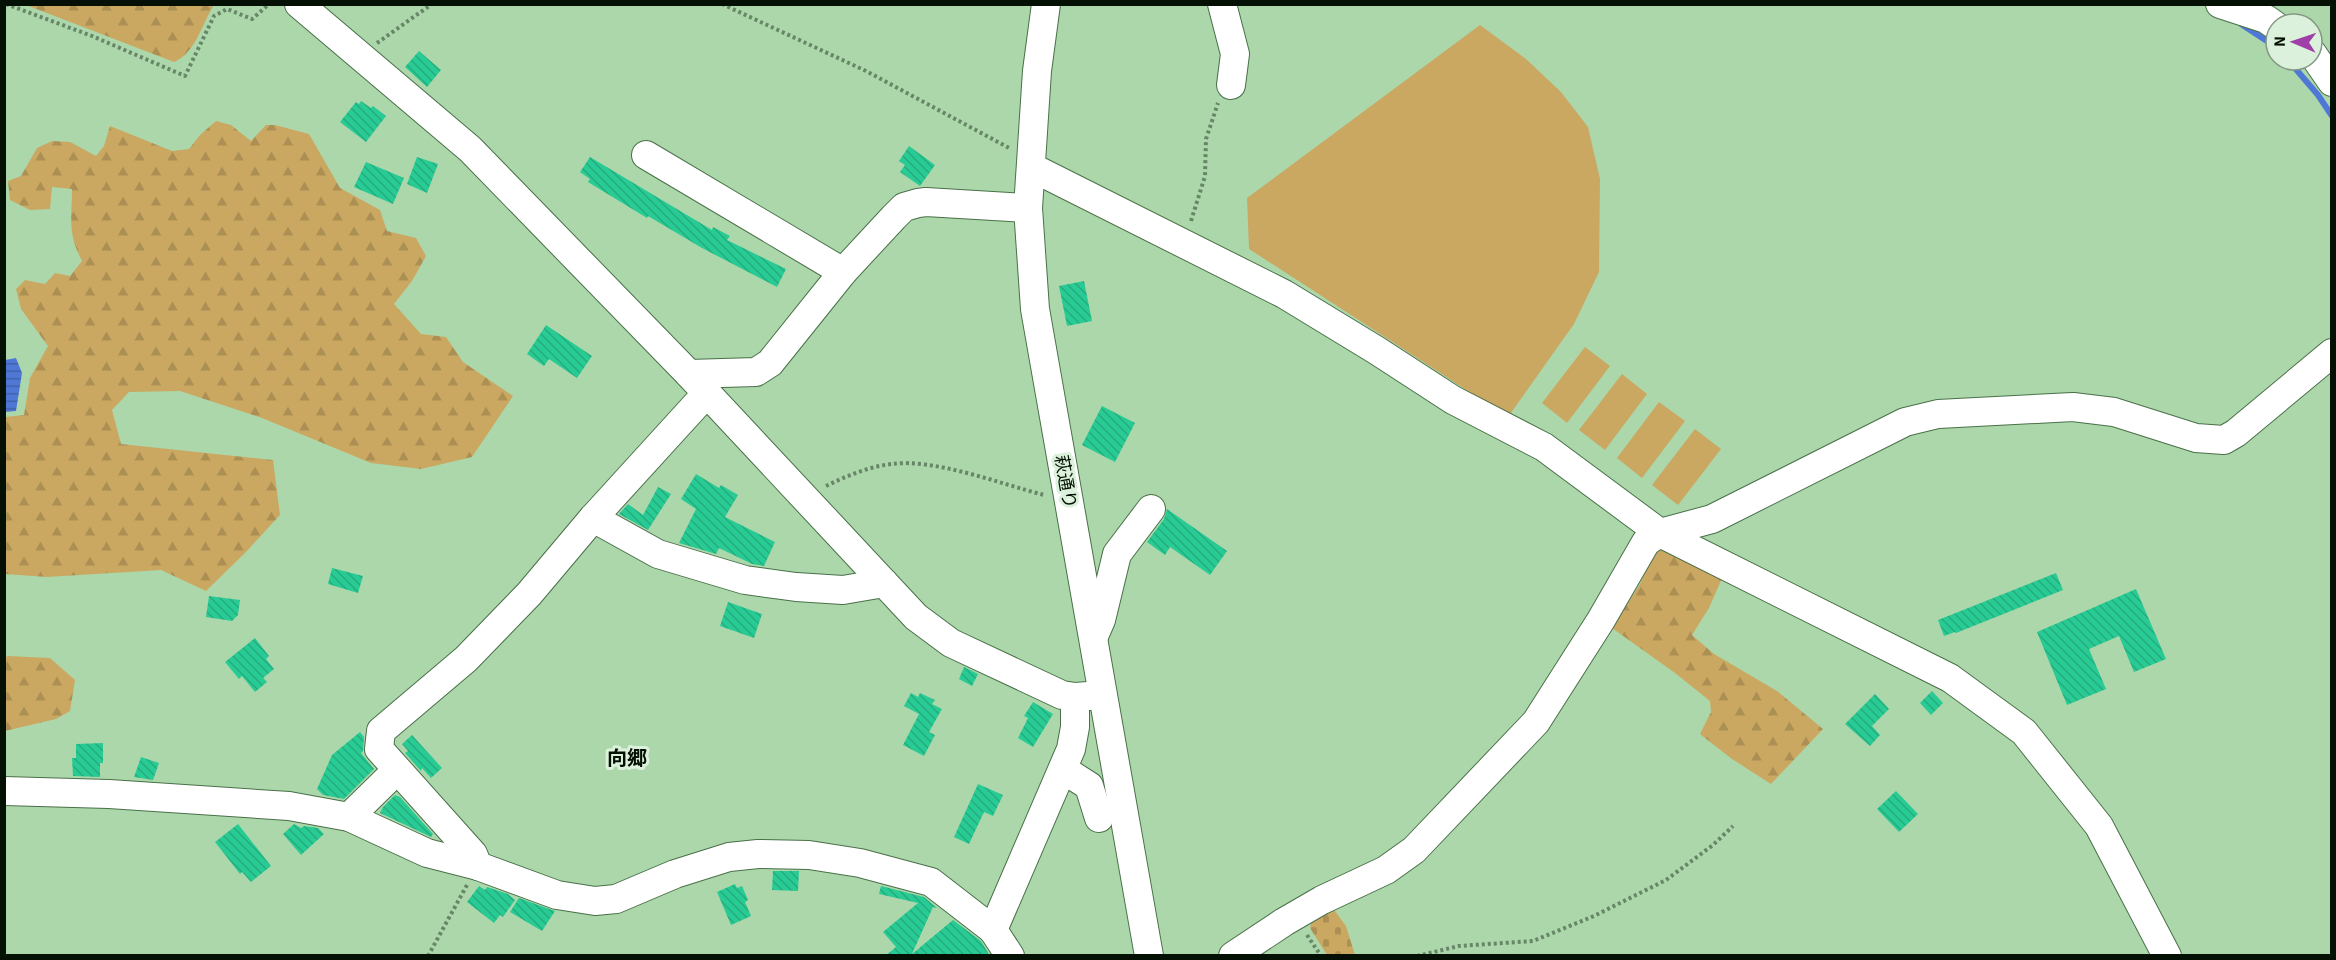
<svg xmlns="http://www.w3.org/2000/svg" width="2336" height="960" font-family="'Source Sans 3','Noto Sans JP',sans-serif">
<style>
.green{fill:#caa862}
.forest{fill:url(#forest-firs)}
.cemetery{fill:url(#cemetery-stones)}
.water{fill:url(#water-rules)}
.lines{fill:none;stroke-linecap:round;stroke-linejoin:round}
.stream{stroke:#4f78d6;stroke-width:6}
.building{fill:url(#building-back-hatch)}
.minor-casing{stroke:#497048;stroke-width:30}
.path{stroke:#678667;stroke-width:4;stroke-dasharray:3 3;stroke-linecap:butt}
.minor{stroke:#fff;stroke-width:28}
.labels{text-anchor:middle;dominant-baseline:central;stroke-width:6;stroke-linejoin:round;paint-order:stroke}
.street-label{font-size:18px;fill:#031003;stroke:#dcf1db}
.neighbourhood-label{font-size:20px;font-weight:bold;fill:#031003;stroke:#dcf1db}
</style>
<defs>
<pattern id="forest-firs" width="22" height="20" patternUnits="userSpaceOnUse" patternTransform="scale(1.5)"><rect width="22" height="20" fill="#caa862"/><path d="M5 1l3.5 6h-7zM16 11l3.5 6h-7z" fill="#ac9053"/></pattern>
<pattern id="cemetery-stones" width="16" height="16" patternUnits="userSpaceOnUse" patternTransform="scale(1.5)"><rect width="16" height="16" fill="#caa862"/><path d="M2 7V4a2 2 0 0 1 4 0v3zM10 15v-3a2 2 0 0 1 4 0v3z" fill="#ac9053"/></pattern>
<pattern id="water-rules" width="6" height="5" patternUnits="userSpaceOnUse" patternTransform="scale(1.5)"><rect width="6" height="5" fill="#4f78d6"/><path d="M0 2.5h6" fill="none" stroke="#3f61ab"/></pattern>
<pattern id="building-back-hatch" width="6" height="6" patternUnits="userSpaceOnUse" patternTransform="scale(1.5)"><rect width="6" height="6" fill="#29cb94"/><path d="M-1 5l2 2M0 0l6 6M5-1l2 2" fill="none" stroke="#23ad7e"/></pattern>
</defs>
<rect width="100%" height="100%" fill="#acd7ab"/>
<g class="green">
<path d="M1480,25L1526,59L1561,92L1588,127L1600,179L1599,272L1574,324L1508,417L1249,249L1247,198Z"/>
<path d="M1585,347L1610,366L1567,423L1542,403Z"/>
<path d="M1622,374L1647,394L1605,450L1579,430Z"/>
<path d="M1659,402L1685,421L1642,478L1617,458Z"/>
<path d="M1695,429L1721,449L1678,505L1652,485Z"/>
</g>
<g class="forest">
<path d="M26,5H25H214C202,23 196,53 174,62Z"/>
<path d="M216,121L231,125L251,141L266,125H275L309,134L340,188L380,210L387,231L416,238L426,256L412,281L394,304L421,334L446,337L463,362L513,396L472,457L421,469L371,463L262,418L180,391L129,392L112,410L121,444L273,460L280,515L246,552L206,591L161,570L47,577L5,574V417L24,415L30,378L48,346L21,309L16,289L25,280L45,284L55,273L70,276L82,261C67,232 72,219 72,189L52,187L50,209L30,210L10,200L8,181L21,176L37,148L52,141L70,142L96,156L104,146L110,126L172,151L189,149L200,135Z"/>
<path d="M1662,548L1723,576L1709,608L1692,635L1714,654L1777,691L1823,729L1771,784L1732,759L1700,734L1711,712L1710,701L1675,673L1612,628L1640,584L1653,555Z"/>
<path d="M8,656L50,658L75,680L70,711L56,719L5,731L4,658Z"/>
</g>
<path class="cemetery" d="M1332,907L1346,926L1355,955H1327L1310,928L1313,916Z"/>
<path class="water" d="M16,358L22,373L16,411L5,412V360Z"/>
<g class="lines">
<g class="stream">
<path d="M2241,24L2276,47"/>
<path d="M2288,60L2318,95L2332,116"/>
</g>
</g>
<g class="building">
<path d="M419,51L441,70L427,87L405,67Z"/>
<path d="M361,101L371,108L373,106L386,116L366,142L340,122L356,102L359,104Z"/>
<path d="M909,146L935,165L920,186L900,172L905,165L899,161Z"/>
<path d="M417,157L438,164L427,193L407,184Z"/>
<path d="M590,157L712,230L713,227L730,236L727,240L786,269L777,287L702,248L648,216L647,218L588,182L590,179L580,172Z"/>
<path d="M366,162L404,178L393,204L354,187Z"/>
<path d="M1084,281L1092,321L1067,326L1059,286Z"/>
<path d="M546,325L592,356L577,378L549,359L544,366L527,354Z"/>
<path d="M1102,406L1135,423L1115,462L1082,445Z"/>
<path d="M696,474L719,488L721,485L738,495L725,517L775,542L764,566L752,564L719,548L716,554L679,543L696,509L681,499Z"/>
<path d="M658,487L671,494L648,530L619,514L628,504L643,515Z"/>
<path d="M1167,509L1227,551L1210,575L1170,547L1165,555L1147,542L1164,519Z"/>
<path d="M332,568L363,576L358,593L328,584Z"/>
<path d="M2056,573L2063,590L1956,633L1955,632L1944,636L1938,620Z"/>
<path d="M2136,589L2166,659L2134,672L2119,636L2089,649L2106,689L2067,705L2037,632Z"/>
<path d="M209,596L240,600L238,615L232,621L206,617Z"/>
<path d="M728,602L762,614L754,638L720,626Z"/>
<path d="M255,638L269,656L266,659L274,669L263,678L267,682L255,692L242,676L239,679L225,662Z"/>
<path d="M964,667L978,674L972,686L959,679Z"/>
<path d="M1932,691L1943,703L1931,715L1920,703Z"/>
<path d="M911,693L918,697L920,693L935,700L932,704L942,709L929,732L935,735L924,756L903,745L919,714L904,706Z"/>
<path d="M1875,694L1889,709L1872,726L1880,735L1870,746L1845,724Z"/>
<path d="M1033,702L1053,714L1033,747L1018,738L1028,718L1024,716Z"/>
<path d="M360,732L364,737L363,751L361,753L374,769L344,799L323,795L317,789L332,755Z"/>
<path d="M412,735L442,768L431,778L422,768L421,771L405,753L408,751L402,744Z"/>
<path d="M103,743V763H100V777L73,776L72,758H76V744Z"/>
<path d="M141,757L159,763L153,780L134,777Z"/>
<path d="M978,784L1003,795L993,816L984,812L969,844L954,837Z"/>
<path d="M1896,791L1918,814L1899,832L1877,809Z"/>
<path d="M395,795L400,797L433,834L431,837L380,813L383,807Z"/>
<path d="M238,824L271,866L251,882L242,872L240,874L215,842Z"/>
<path d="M294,824L301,828L304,826L318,828L324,834L301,855L283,834Z"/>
<path d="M773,871H799L798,891L772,890Z"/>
<path d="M735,884L737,888L742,886L748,900L745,902L751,916L731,925L717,892Z"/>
<path d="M479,886L485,890L487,887L508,894L515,900L503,917L500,915L494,923L467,902Z"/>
<path d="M881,886L924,897L937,908L933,907L912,954L953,920L981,941L990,956H885L896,947L883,932L918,903L879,894Z"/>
<path d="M519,898L555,911L542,931L510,912Z"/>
</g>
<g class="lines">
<defs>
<g id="minor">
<path d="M299,4L470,149L689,374L916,617L951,643L1062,695L1075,697L1102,695"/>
<path d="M1046,4L1037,71L1028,208L1035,309L1149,956"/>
<path d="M1222,4L1235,54L1231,85"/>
<path d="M2220,4L2266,19L2276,26"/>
<path d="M2312,53L2332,82"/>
<path d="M646,155L843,272"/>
<path d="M1031,167L1284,294L1376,350L1453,400L1544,447L1660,533L1950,678L2024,732L2099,826L2167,956"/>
<path d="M689,374L756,372L770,363L843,272L894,217L904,207L918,203L926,202L1028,208"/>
<path d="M706,394L593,518L529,594L466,659L381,731L379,749L473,854L478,866L557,895L595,901L616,899L675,874L729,857L758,854L809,855L860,863L931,882L993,930L1010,956"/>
<path d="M593,518L658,554L745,580L796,587L843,590L884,583"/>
<path d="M1094,636L1101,620L1117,554L1151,509"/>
<path d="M1064,770L1089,786L1099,818"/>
<path d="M4,791L109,794L289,806L349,817L427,853L478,866"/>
<path d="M349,817L397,770"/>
<path d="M993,930L1071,749L1075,727V697"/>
<path d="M1233,956L1284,922L1322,900L1386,870L1414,850L1536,722L1601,620L1646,542L1660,533L1712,519L1905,422L1938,414L2073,407L2114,412L2196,438L2224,440L2236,433L2332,353"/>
</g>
</defs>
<use href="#minor" class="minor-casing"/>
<g class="path">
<path d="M6,4L92,36L185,76L214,16L227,9L252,19L269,4"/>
<path d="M722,4L866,71L1011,149"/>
<path d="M377,43L432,4"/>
<path d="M1191,221L1205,176L1206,139L1218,103"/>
<path d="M826,486C846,476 868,467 891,464C934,458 1001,484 1044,495"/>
<path d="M1307,935L1321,956"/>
<path d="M428,956L467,885"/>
<path d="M1417,956L1459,946L1533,941L1594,916L1666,880L1713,845L1733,826"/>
</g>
<use href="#minor" class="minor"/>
</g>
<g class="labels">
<g class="street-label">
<text transform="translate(1065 482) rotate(80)">萩通り</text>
</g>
<g class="neighbourhood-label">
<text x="627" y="759">向郷</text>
</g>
</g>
<rect width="2336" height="960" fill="none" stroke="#031003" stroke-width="12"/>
<g transform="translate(2294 42) rotate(272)"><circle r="28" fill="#dcf1db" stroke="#859785" stroke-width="1.5"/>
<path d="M0-4.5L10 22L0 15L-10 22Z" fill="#9f3fa7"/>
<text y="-9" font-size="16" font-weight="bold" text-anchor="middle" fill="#031003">N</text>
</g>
</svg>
